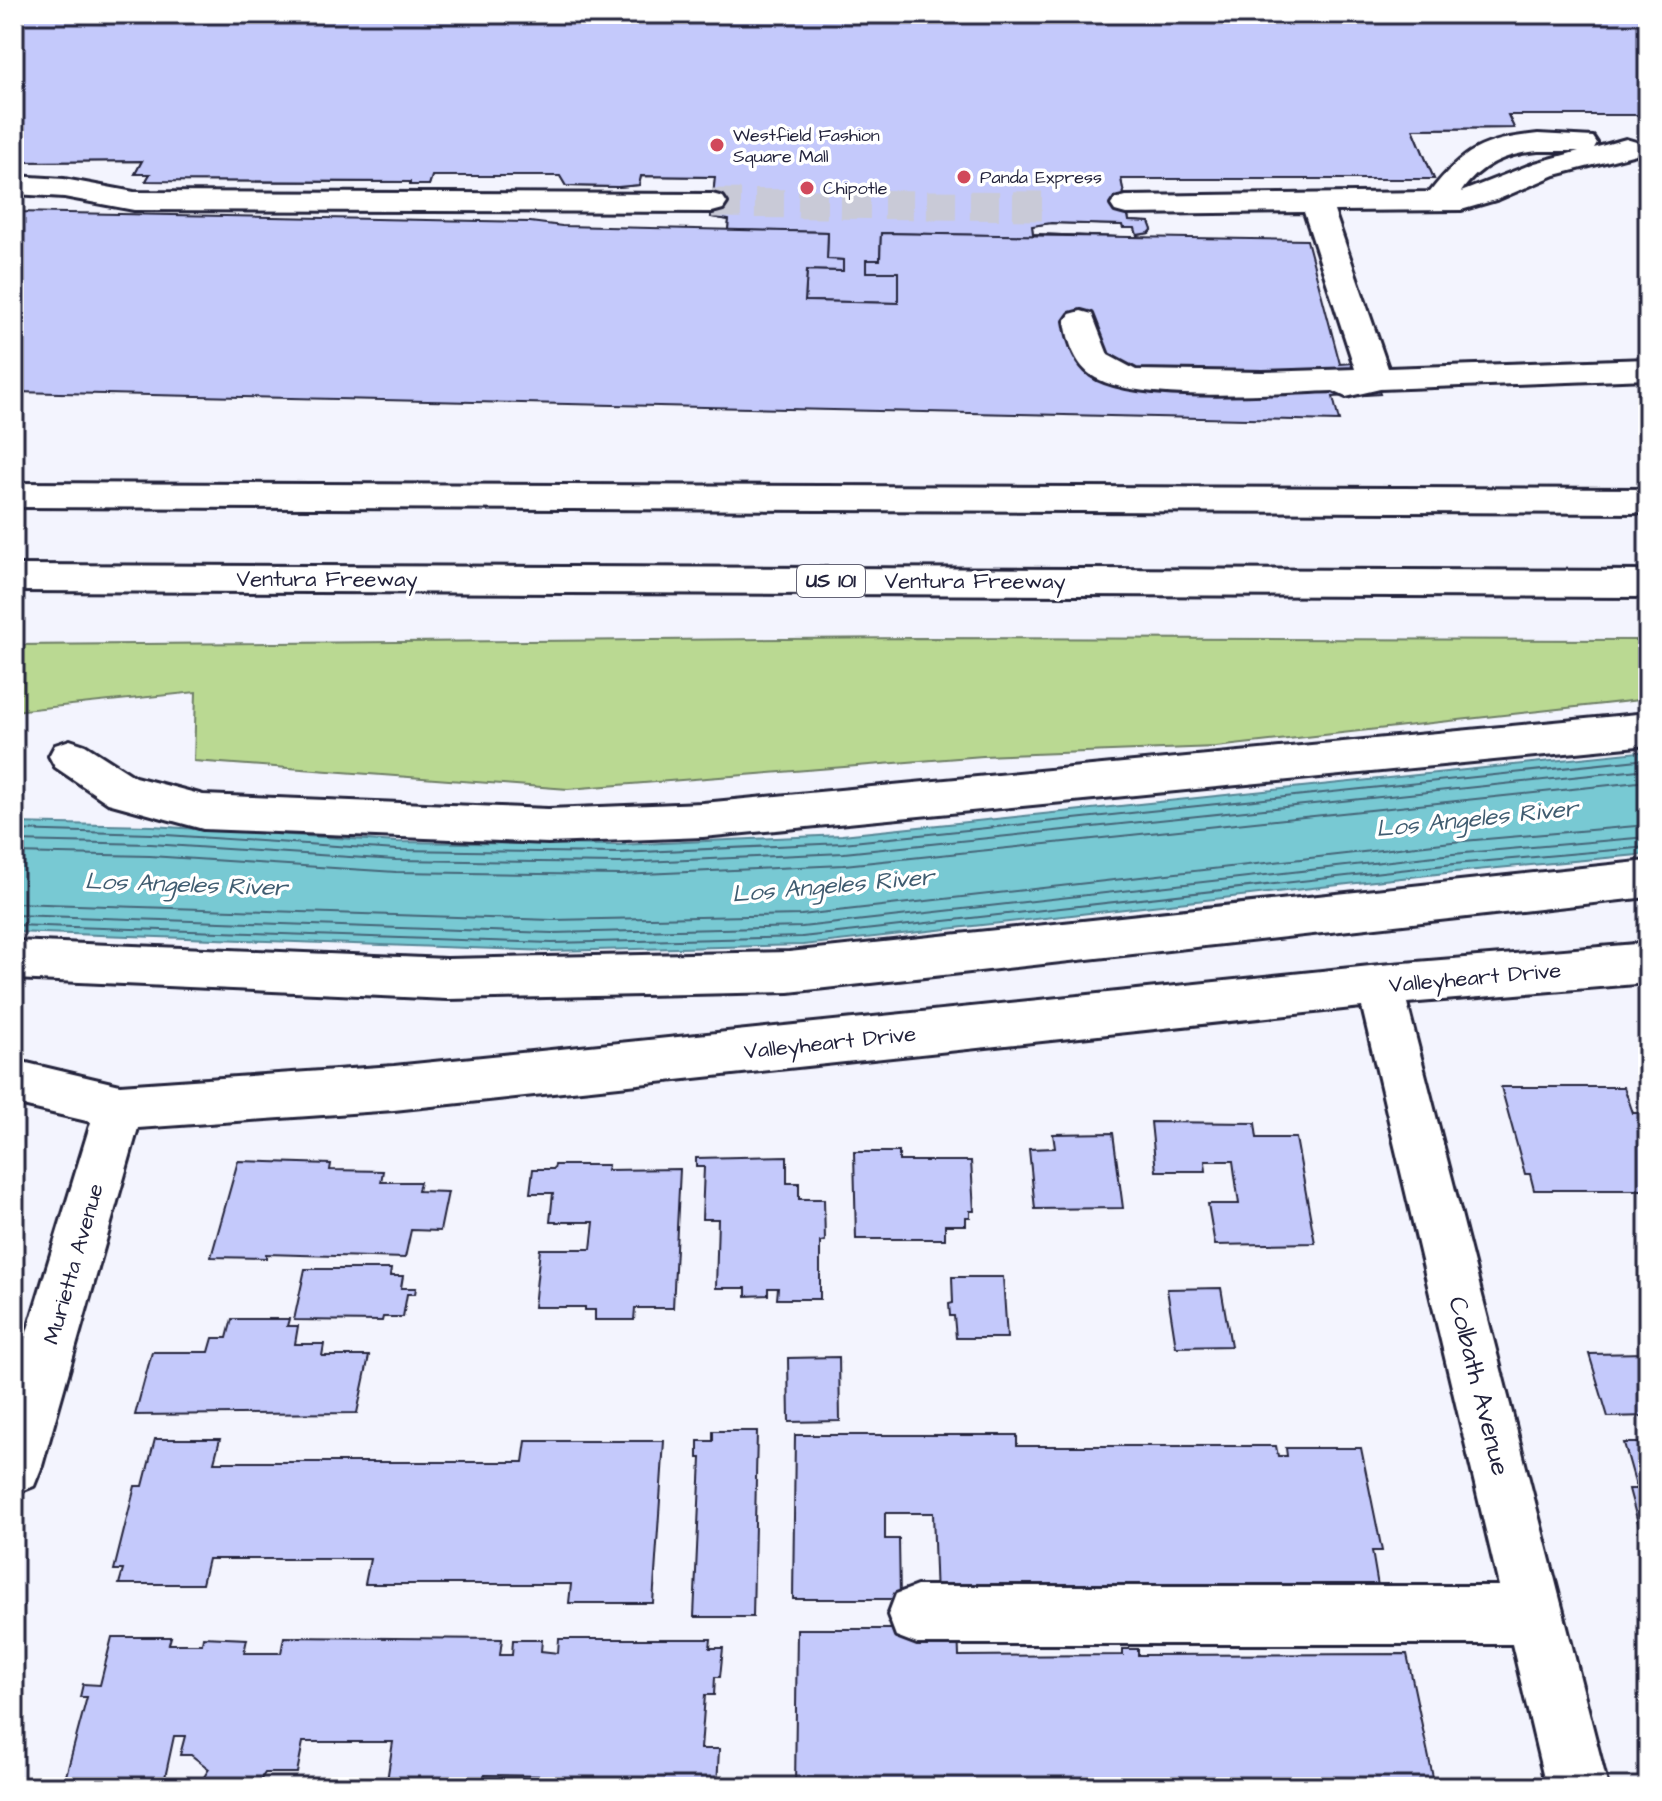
<svg xmlns="http://www.w3.org/2000/svg" width="1662" height="1801" font-family="'Architects Daughter',sans-serif">
<style>
.green{fill:#bad992;stroke:#6e7e66;stroke-width:2}
.water{fill:#78c9d3;stroke:#568696;stroke-width:2}
.lines{fill:none;stroke-linecap:round;stroke-linejoin:round}
.shore{stroke:#446578;stroke-width:2}
.building{fill:#c4c9fb;stroke:#22223b;stroke-width:2;fill-rule:evenodd}
.minor-tunnel{stroke:#c9cad7;stroke-width:29;stroke-dasharray:29 14;stroke-linecap:butt}
.minor-casing{stroke:#22223b;stroke-width:6}
.highway-casing{stroke:#22223b;stroke-width:6}
.minor{fill:#fff;fill-rule:evenodd}
.highway{fill:#fff;fill-rule:evenodd}
.poi-dot{fill:#d1495b;stroke:#fff;stroke-width:3}
.labels{text-anchor:middle;dominant-baseline:central;stroke-width:7;stroke-linejoin:round;paint-order:stroke}
.far-poi-label{font-size:18px;fill:#22223b;stroke:#fff;text-anchor:start}
.shield{fill:#fff;stroke:#646476;stroke-width:2}
.shield-label{font-size:20px;font-weight:bold;fill:#22223b}
.street-label{font-size:22px;fill:#22223b;stroke:#fff}
.water-label{font-size:24px;font-style:italic;fill:#405c70;stroke:#fff}
.near-street-label{font-size:26px;fill:#22223b;stroke:#fff}
</style>
<rect width="100%" height="100%" fill="#f3f4fe"/>
<filter id="ink" filterUnits="userSpaceOnUse"><feTurbulence type="fractalNoise" baseFrequency=".0125" numOctaves="2"/><feDisplacementMap in="SourceGraphic" scale="16" xChannelSelector="R" yChannelSelector="G"/><feConvolveMatrix kernelMatrix="1 2 1 2 8 2 1 2 1" color-interpolation-filters="sRGB"/></filter>
<g filter="url(#ink)">
<path class="green" d="M912,638L1648,640V699L1216,747L983,756L568,789L194,761L196,692L14,711V645Z"/>
<path class="water" d="M1648,751V854L1455,872L803,945L552,951L14,932V823L152,826L397,842L618,845L842,835Z"/>
<g class="lines">
<g class="shore">
<path d="M14,830L151,834L397,850L619,853L843,843L1648,759"/>
<path d="M14,841L151,844L396,860L619,863L844,853L1648,769"/>
<path d="M14,853L150,856L396,872L620,875L844,865L1648,781"/>
<path d="M14,903L552,920L801,915L1452,842L1648,825"/>
<path d="M14,915L552,933L802,927L1453,854L1648,837"/>
<path d="M14,925L552,943L802,937L1454,864L1648,847"/>
</g>
</g>
<g class="building">
<path d="M14,14H1648V115H1508L1514,128L1413,129L1434,179H1121L1129,221L1149,222L1152,230L1149,233L1137,235L1135,228H1123L1122,225L1051,223L1032,226L1033,234L1149,238L881,233L880,260H866V272H898V303L805,301L807,270L843,271V260L827,259L828,232L728,230L729,220L711,217L715,177L641,176L639,185L618,187L566,186L560,176H432L429,185H410V182L146,181L150,174H135L142,161L14,162ZM1044,173L1099,174V178H1112L1120,219H1050ZM735,215H753L752,227L734,226ZM759,215L778,216V227H758Z"/>
<path d="M14,14H1648V115H1508L1514,128L1413,129L1434,179H1121L1129,221L1149,222L1152,230L1149,233L1137,235L1135,228H1123L1122,225L1051,223L1032,226L1033,234L1149,238L881,233L880,260H866V272H898V303L805,301L807,270L843,271V260L827,259L828,232L728,230L729,220L711,217L715,177L641,176L639,185L618,187L566,186L560,176H432L429,185H410V182L146,181L150,174H135L142,161L14,162Z"/>
<path d="M14,212L530,222L562,226L828,232L827,259L843,260V271L807,270L805,301L898,303V272H866V260H880L881,233L1307,240L1340,364L1368,362L1380,394L1333,397L1339,421L14,392Z"/>
<path d="M1501,1087H1624L1633,1113H1648V1158H1645L1648,1190H1534L1530,1174H1525Z"/>
<path d="M1151,1122L1255,1123L1257,1138H1296L1315,1243L1215,1245L1208,1204H1239L1233,1161H1205L1206,1171H1156Z"/>
<path d="M1113,1133L1123,1208L1035,1209L1029,1149L1055,1148L1053,1134Z"/>
<path d="M854,1152H899V1161H971L974,1211H970V1217H966V1225H945V1239H856Z"/>
<path d="M787,1156V1183H799V1199H824L825,1241L820,1242V1299H777L778,1288H768V1295L746,1296V1288H716L718,1219H702L704,1167H696V1158Z"/>
<path d="M238,1161L331,1164L330,1170L383,1171L381,1182H420L418,1191L448,1192L440,1231L411,1230L405,1258L266,1254V1258L211,1257Z"/>
<path d="M555,1165H608L607,1170L680,1169L673,1308H635L634,1320H595V1310H585V1307H534L540,1249H591L594,1222H550L553,1193H530L533,1169H554Z"/>
<path d="M305,1269H391L390,1276H403L401,1288H416L415,1294H407L403,1317H383L382,1321L294,1320Z"/>
<path d="M952,1277H1003L1007,1338H956L954,1316H950L949,1304L953,1303Z"/>
<path d="M1221,1288L1231,1346L1176,1347L1167,1289Z"/>
<path d="M232,1319H289L287,1326H298L295,1344H324L322,1356H369L357,1413L135,1415L152,1352H209L213,1338H227Z"/>
<path d="M1648,1353V1416L1608,1417L1589,1354Z"/>
<path d="M839,1357L840,1421L789,1422L788,1358Z"/>
<path d="M713,1431H757L753,1617H694L701,1458H698V1441H713Z"/>
<path d="M795,1435H1017V1446H1276L1278,1456H1287L1286,1448H1361L1382,1551H1372L1378,1586H1315L1318,1603L936,1598L933,1513H885V1539H899L900,1599H793Z"/>
<path d="M155,1439H220L214,1462H523L526,1441H664L653,1603H569L571,1584H365L370,1559H208L202,1584H119L123,1570H114L135,1486H143Z"/>
<path d="M1624,1443H1648V1534H1641L1629,1489H1637Z"/>
<path d="M797,1629H958L959,1656L1123,1655V1649H1138V1655L1407,1654L1435,1787H795Z"/>
<path d="M112,1637H171L169,1644H202L203,1637L247,1639L244,1653H281L284,1637L502,1639L500,1655H512L513,1640H542L541,1651L558,1653L559,1639H711L710,1648H723L720,1677H715L714,1695H705L701,1749H719L717,1787H552L548,1776L485,1775L483,1787H386L393,1742H303L297,1773H265L256,1787H210L202,1780L209,1769L191,1755H180L185,1736H174L163,1787H63L87,1697H80L83,1684L100,1685Z"/>
</g>
<g class="lines">
<path class="minor-tunnel" d="M712,203L1048,206"/>
<defs>
<g id="minor">
<path d="M1538,134L1593,137L1597,143L1594,148L1626,139L1636,142L1640,148L1636,154L1555,175L1499,199L1461,210L1334,211L1388,368L1648,359V379L1380,389L1346,397L1333,391C1280,393 1130,404 1091,375C1074,362 1068,341 1065,321L1070,314L1081,311L1092,314L1108,355L1136,370L1263,372L1355,369L1304,212L1126,214L1115,211L1111,205L1115,199L1126,196L1430,192C1464,149 1483,140 1538,134ZM1538,151H1579L1535,163L1461,192C1481,164 1505,154 1538,151Z"/>
<path d="M14,176L64,179L134,192L712,194L723,197L727,203L723,209L712,212L134,210L64,197L14,194Z"/>
<path d="M1648,713V745L703,837L548,843L203,829L108,803L55,767L49,756L55,745L70,740L85,745L135,777L203,795L548,809L703,803Z"/>
<path d="M1648,861V897L789,992L447,999L14,979V941L447,959L789,952Z"/>
<path d="M1648,943V983L1407,1003L1608,1787H1546L1512,1644H917L896,1636L888,1615L896,1594L917,1586H1499L1362,1007L394,1110L138,1128L42,1466L34,1486L14,1494V1375L91,1122L14,1104V1060L120,1085L394,1066L1380,965Z"/>
</g>
<g id="highway">
<path d="M14,483L1648,489V513L14,507Z"/>
<path d="M14,565L1648,571V597L14,591Z"/>
</g>
</defs>
<use href="#minor" class="minor-casing"/>
<use href="#highway" class="highway-casing"/>
<use href="#minor" class="minor"/>
<use href="#highway" class="highway"/>
</g>
</g>
<g class="poi-dot">
<circle cx="717" cy="145" r="8"/>
<circle cx="964" cy="177" r="8"/>
<circle cx="807" cy="188" r="8"/>
</g>
<g class="labels">
<g class="far-poi-label">
<text x="733" y="135">Westfield Fashion<tspan x="733" dy="21">Square Mall</tspan></text>
<text x="980" y="177">Panda Express</text>
<text x="823" y="188">Chipotle</text>
</g>
<rect class="shield" x="797" y="565" width="68" height="32" rx="6"/>
<g class="shield-label">
<text x="831" y="581">US 101</text>
</g>
<g class="street-label">
<text x="327" y="579">Ventura Freeway</text>
<text x="975" y="581">Ventura Freeway</text>
<text transform="translate(1475 978) rotate(-5)">Valleyheart Drive</text>
<text transform="translate(830 1043) rotate(-6)">Valleyheart Drive</text>
<text transform="translate(74 1264) rotate(-74)">Murietta Avenue</text>
</g>
<g class="water-label">
<text transform="translate(1477 819) rotate(-6)">Los Angeles River</text>
<text transform="translate(186 885) rotate(2)">Los Angeles River</text>
<text transform="translate(833 886) rotate(-5)">Los Angeles River</text>
</g>
<g class="near-street-label">
<text transform="translate(1479 1386) rotate(76)">Colbath Avenue</text>
</g>
</g>
<rect width="1662" height="1801" fill="none" stroke="#fff" stroke-width="48"/>
<rect x="24" y="24" width="1614" height="1753" fill="none" stroke="#22223b" stroke-width="3" filter="url(#ink)"/>
</svg>
